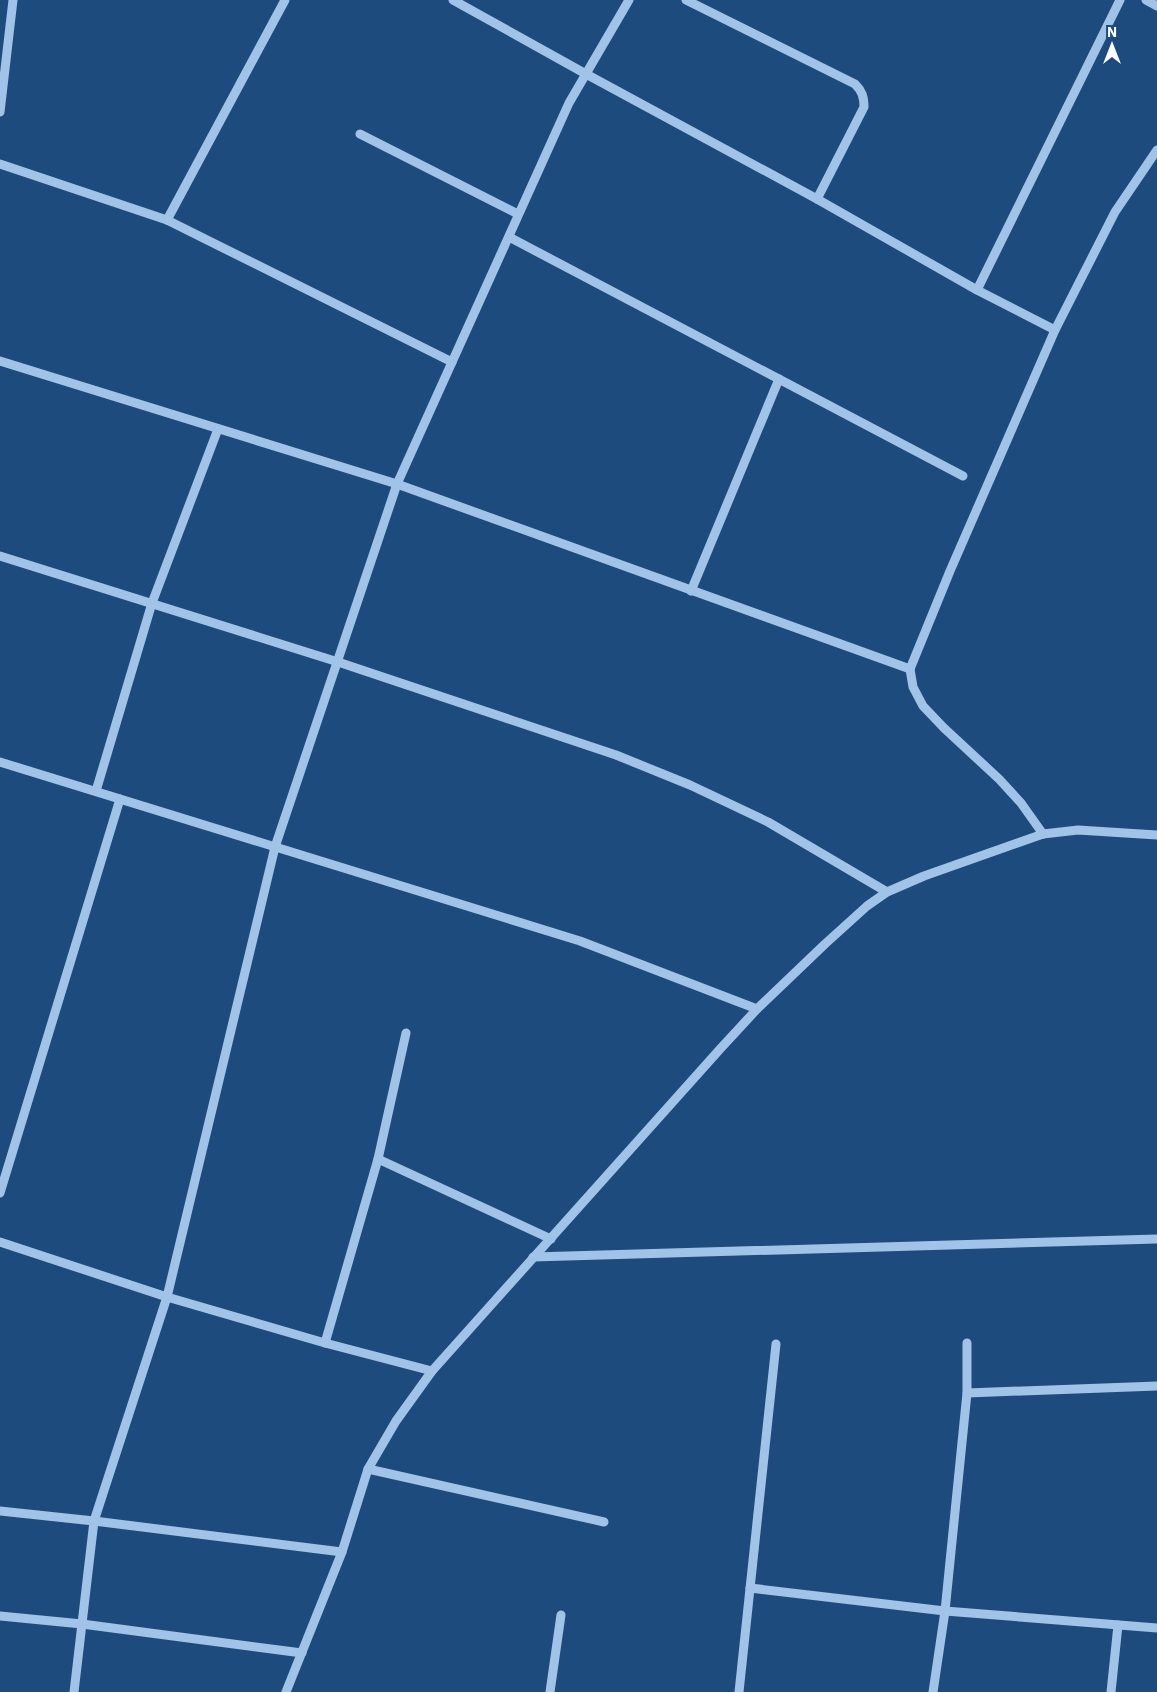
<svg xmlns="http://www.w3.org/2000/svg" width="1157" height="1692" font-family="'IBM Plex Sans',sans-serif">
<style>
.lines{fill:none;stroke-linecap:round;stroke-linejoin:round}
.minor{stroke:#a0c3e7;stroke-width:9}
</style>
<rect width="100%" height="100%" fill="#1e4b7d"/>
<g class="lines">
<g class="minor">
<path d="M453,0L586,74L817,199L977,290L1055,330"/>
<path d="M686,0L855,84C862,91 864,97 864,107L817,199"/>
<path d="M1146,0L1157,6"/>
<path d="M0,112L13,0"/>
<path d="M360,134L518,214"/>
<path d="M0,164L167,220L452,362"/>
<path d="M167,220L285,0"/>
<path d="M509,237L963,476"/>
<path d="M977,290L1120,0"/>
<path d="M0,361L397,484L910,669"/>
<path d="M0,556L338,662L616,755L690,785L768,822L887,892"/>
<path d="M691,591L779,379"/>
<path d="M0,762L580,941L757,1009"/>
<path d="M96,791L152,603L218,429"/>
<path d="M1043,834L1021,803L999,779L944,728L923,706L913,687L910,669L950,571L1055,330L1115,212L1157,150"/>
<path d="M378,1159L551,1239"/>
<path d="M0,1193L120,799"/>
<path d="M0,1242L167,1297L325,1343L432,1371"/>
<path d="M533,1257L1157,1239"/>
<path d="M325,1343L378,1159L406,1033"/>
<path d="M967,1393L1157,1386"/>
<path d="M368,1469L604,1522"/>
<path d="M0,1511L94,1521L342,1552"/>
<path d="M750,1588L945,1611L1157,1628"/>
<path d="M0,1616L82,1624L302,1653"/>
<path d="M74,1692L94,1521L167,1297L275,847L397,484L569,103L629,0"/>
<path d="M286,1692L342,1552L368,1469L396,1421L432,1371L721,1048L757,1009L825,944L867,906L887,892L924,876L1043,834L1078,830L1157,835"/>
<path d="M550,1692L561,1615"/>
<path d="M739,1692L776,1344"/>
<path d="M933,1692L945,1611L967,1393V1343"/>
<path d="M1111,1692L1118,1625"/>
</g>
</g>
<g transform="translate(1112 45)" stroke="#1e4b7d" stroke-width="4" paint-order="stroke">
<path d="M0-4L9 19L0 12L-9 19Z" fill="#ffffff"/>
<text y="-8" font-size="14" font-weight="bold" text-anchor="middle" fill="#ffffff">N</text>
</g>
</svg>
